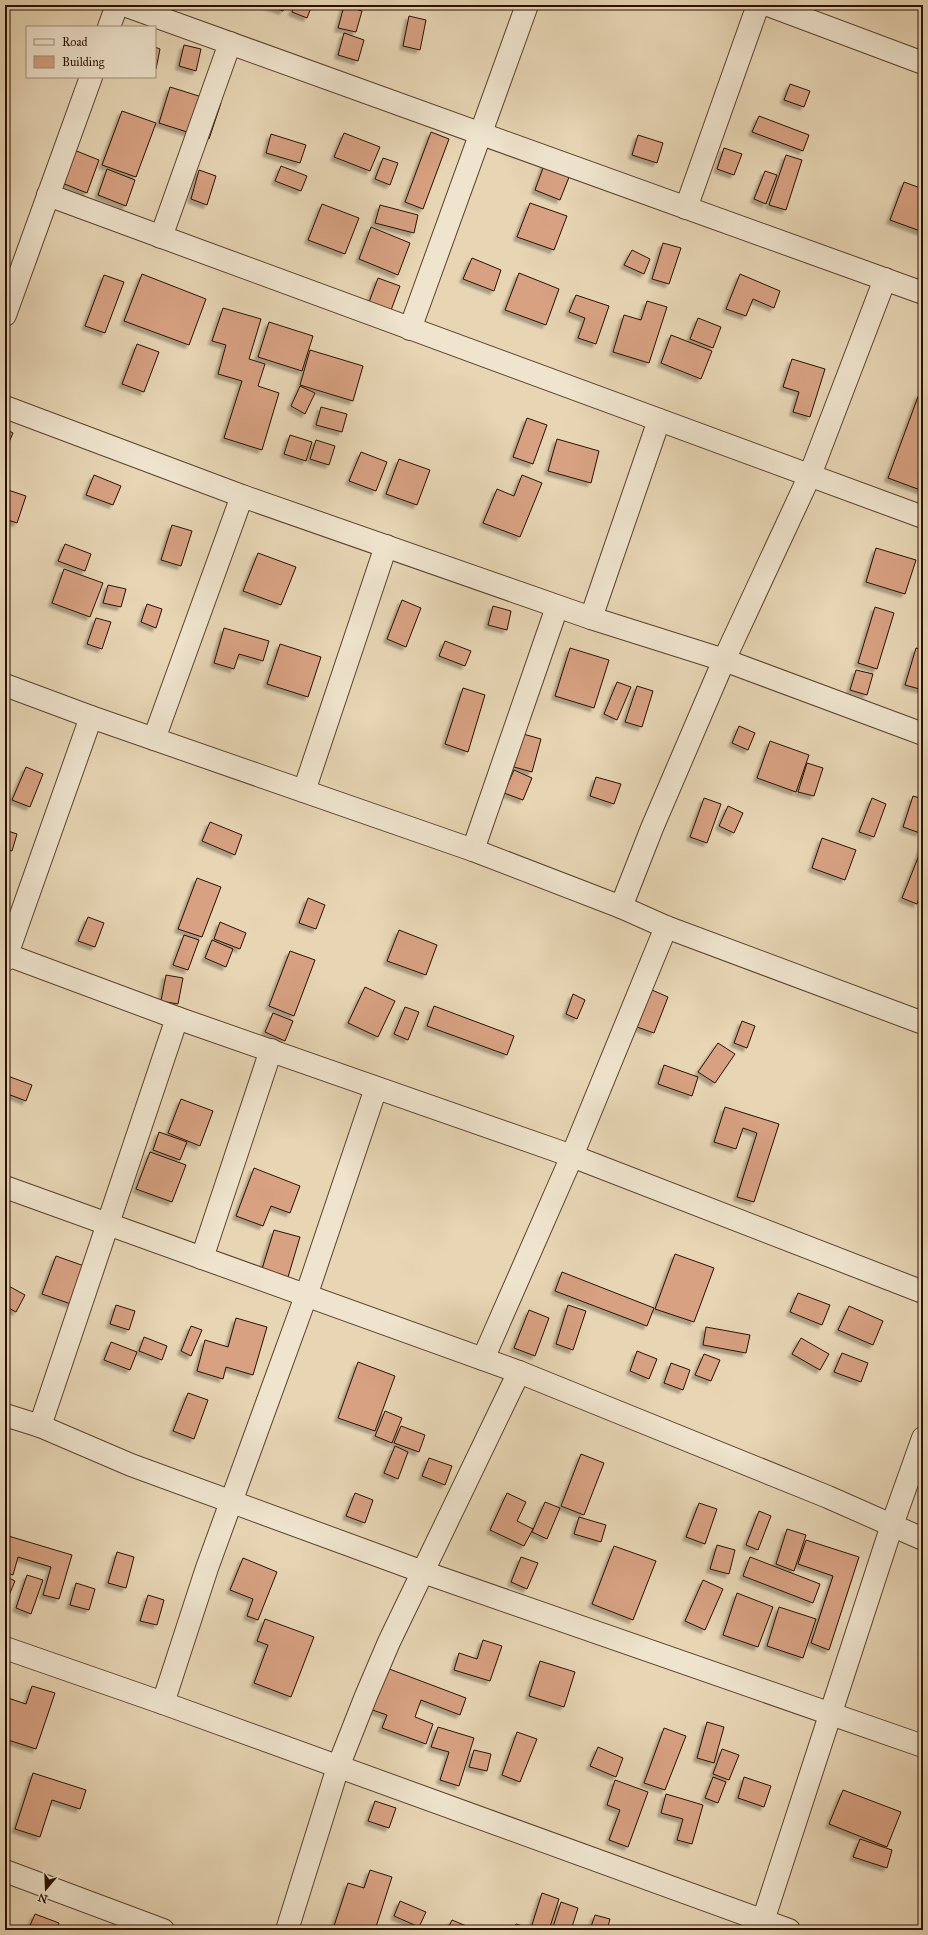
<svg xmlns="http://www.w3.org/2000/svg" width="928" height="1935" font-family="'IM FELL Great Primer',serif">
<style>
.building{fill:#d7a182;stroke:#2a1000;filter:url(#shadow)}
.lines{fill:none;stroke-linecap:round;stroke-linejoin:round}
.minor-casing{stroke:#59412d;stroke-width:24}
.minor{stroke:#efe4ce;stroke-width:22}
</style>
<defs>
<filter id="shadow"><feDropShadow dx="-3.5" dy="3.5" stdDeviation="1" flood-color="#0004"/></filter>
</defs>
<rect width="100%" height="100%" fill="#e7d5b4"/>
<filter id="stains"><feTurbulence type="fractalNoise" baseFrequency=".005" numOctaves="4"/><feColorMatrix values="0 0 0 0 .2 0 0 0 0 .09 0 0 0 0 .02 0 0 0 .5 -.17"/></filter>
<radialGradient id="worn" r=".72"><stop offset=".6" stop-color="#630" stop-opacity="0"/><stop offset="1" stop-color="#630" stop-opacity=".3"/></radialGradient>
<g class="building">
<path d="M265,5H286L283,11Z"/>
<path d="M295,5H312L307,18L292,12Z"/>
<path d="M344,6L362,11L356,32L338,28Z"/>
<path d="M409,16L426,20L420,50L403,46Z"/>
<path d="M344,33L364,40L358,61L338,55Z"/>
<path d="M184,45L201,49L196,71L179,66Z"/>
<path d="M155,47L160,49L156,69H155Z"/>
<path d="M790,84L810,91L804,107L784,100Z"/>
<path d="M170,87L221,103L209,139L159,123Z"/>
<path d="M122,111L156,123L136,177L102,165Z"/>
<path d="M759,116L809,135L803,151L752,132Z"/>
<path d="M431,132L449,139L423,209L405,202Z"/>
<path d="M344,133L380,147L370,171L334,157Z"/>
<path d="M271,134L306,145L300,163L266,153Z"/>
<path d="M638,135L663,143L657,163L632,155Z"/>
<path d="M69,148L99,160L87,193L57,181Z"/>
<path d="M724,148L742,154L734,175L717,169Z"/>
<path d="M786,155L802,160L786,210L769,205Z"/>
<path d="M547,157L573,167L560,200L535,190Z"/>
<path d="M383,158L398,163L390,185L375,179Z"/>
<path d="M281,166L307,176L301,191L275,181Z"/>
<path d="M107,169L135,180L126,206L98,195Z"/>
<path d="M199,170L216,176L207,205L191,199Z"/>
<path d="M765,171L777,175L766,204L754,199Z"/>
<path d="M904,182L923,189V232L890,220Z"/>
<path d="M530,203L567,216L554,250L517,237Z"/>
<path d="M322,204L359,218L345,254L308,240Z"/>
<path d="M380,205L418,215L414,233L375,223Z"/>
<path d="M371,227L410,243L398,275L359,259Z"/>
<path d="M663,243L681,248L669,284L652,279Z"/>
<path d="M632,250L650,259L644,274L624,265Z"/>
<path d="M472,258L501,270L494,291L463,279Z"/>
<path d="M519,273L559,289L546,325L505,310Z"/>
<path d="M142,274L206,299L189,345L124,321Z"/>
<path d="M740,274L780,291L774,308L753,299L746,316L726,309Z"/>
<path d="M104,275L124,282L105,333L85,326Z"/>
<path d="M378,278L400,286L390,313L368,305Z"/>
<path d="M576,295L609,306L596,344L578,338L585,318L569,312Z"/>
<path d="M647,301L667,307L649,363L613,352L624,315L641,320Z"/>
<path d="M223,308L261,319L249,359L265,364L258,386L279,393L262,450L224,438L242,381L218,374L226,345L212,341Z"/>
<path d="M698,318L721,327L713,348L690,339Z"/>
<path d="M269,322L313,336L302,371L258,357Z"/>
<path d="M671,335L712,351L701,379L661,363Z"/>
<path d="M137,344L159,352L144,392L122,384Z"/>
<path d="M310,350L363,366L353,401L300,385Z"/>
<path d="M792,359L825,369L810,417L793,412L799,392L783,387Z"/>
<path d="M300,386L315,393L305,414L291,406Z"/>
<path d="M919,394L923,396V491L888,478Z"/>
<path d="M321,407L347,414L342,432L316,425Z"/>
<path d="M527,418L547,425L533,464L513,457Z"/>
<path d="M5,429L13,433L6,449L5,448Z"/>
<path d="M290,435L312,442L306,461L284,454Z"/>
<path d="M557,439L599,451L591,483L548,471Z"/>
<path d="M316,440L335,446L329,465L310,459Z"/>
<path d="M361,452L387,462L376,491L349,481Z"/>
<path d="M399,459L430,470L417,505L386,494Z"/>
<path d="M94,475L121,486L113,505L86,495Z"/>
<path d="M522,475L542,483L520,537L483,523L497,489L514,496Z"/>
<path d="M5,489L26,496L17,523L5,519Z"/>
<path d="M172,525L192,531L181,566L161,560Z"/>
<path d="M65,544L91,554L85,571L58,561Z"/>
<path d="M876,548L916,560L905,594L866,582Z"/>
<path d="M258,553L296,567L281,605L243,591Z"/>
<path d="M64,569L103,583L90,617L52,603Z"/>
<path d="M108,585L126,589L121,607L103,603Z"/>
<path d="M402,600L421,608L406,647L387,639Z"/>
<path d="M147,604L162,609L156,628L141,622Z"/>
<path d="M493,606L511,611L507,630L488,625Z"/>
<path d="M875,607L894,613L877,669L858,663Z"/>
<path d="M96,618L111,622L102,649L87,644Z"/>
<path d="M224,628L269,641L263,661L239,654L234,669L214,663Z"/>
<path d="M445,641L471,651L465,666L439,656Z"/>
<path d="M280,644L321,657L308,697L267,684Z"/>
<path d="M570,648L609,660L594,708L555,696Z"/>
<path d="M916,648L923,650V690L905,685Z"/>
<path d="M856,670L873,674L867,695L850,690Z"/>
<path d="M617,682L631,687L617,720L604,714Z"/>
<path d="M637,686L653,691L642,727L625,722Z"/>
<path d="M463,688L485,695L468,752L445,744Z"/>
<path d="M739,726L755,733L748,750L732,743Z"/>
<path d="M523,734L541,739L532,772L514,767Z"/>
<path d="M770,741L809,755L796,792L757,778Z"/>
<path d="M807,763L823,768L814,796L798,792Z"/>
<path d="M26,767L43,774L30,807L12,800Z"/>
<path d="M514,770L532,778L523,800L504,793Z"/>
<path d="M596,777L621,784L614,804L590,796Z"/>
<path d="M913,796L923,799V824L920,833L903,827Z"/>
<path d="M704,798L721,804L707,843L690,837Z"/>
<path d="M872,798L886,804L874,837L859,832Z"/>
<path d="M728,806L743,813L734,833L719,826Z"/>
<path d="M210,822L242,835L235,855L202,841Z"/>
<path d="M5,830L17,834L12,851L5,849Z"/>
<path d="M822,838L856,850L845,880L812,868Z"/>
<path d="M923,845V888L917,904L902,898Z"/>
<path d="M197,878L221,887L202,937L178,929Z"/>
<path d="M308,898L325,905L316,929L299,923Z"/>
<path d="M88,917L104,923L95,947L78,941Z"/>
<path d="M220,922L246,933L240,949L214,939Z"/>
<path d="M399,930L437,945L426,975L387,961Z"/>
<path d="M184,935L199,940L188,970L173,965Z"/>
<path d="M212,940L233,949L226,967L205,958Z"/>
<path d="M290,951L315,960L294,1016L269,1006Z"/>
<path d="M166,975L183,978L178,1004L161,1001Z"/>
<path d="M365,987L395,1001L378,1037L348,1023Z"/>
<path d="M652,990L668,997L654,1033L637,1027Z"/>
<path d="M573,994L585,1000L577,1019L566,1014Z"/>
<path d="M434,1006L514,1036L507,1055L427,1026Z"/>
<path d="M405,1007L419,1012L408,1040L394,1034Z"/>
<path d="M273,1013L293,1021L285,1041L265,1032Z"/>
<path d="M742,1021L755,1026L747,1048L734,1043Z"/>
<path d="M718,1043L735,1054L715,1083L698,1072Z"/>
<path d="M664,1065L698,1077L692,1096L658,1084Z"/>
<path d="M5,1075L32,1085L26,1101L5,1093Z"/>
<path d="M181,1099L213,1111L200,1146L168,1133Z"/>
<path d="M725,1107L779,1124L754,1202L737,1197L757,1133L743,1128L736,1149L714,1142Z"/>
<path d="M159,1132L187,1142L180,1160L153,1150Z"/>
<path d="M150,1152L186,1165L172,1202L136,1189Z"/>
<path d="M254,1168L300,1186L290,1213L271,1206L263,1226L236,1216Z"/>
<path d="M274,1230L300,1237L288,1277L262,1269Z"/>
<path d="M675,1254L714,1268L694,1322L655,1309Z"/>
<path d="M56,1256L101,1272L74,1305L42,1294Z"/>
<path d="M562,1272L654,1308L647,1326L555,1291Z"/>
<path d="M5,1284L25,1295L16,1312L5,1306Z"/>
<path d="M798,1293L830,1305L822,1325L790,1312Z"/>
<path d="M116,1305L135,1311L129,1330L110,1324Z"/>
<path d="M568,1305L586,1311L573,1350L556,1344Z"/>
<path d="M849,1306L883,1321L873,1345L838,1330Z"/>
<path d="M529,1310L549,1318L535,1356L514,1348Z"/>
<path d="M236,1318L267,1327L253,1375L226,1367L223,1379L197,1371L205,1340L228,1347Z"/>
<path d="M191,1326L202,1330L191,1356L181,1351Z"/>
<path d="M706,1327L750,1335L746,1353L703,1345Z"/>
<path d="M144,1337L167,1346L162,1360L139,1351Z"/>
<path d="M801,1338L829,1354L820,1370L792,1354Z"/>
<path d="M111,1342L137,1352L130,1370L104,1360Z"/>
<path d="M637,1351L657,1359L649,1379L630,1371Z"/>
<path d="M842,1353L868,1363L861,1382L834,1372Z"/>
<path d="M704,1354L720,1360L711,1381L695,1375Z"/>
<path d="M358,1362L395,1376L375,1431L338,1418Z"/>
<path d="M671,1363L690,1370L683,1390L664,1383Z"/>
<path d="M188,1393L208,1400L194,1439L173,1431Z"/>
<path d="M385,1411L402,1418L392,1443L375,1436Z"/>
<path d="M401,1426L425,1435L419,1452L394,1443Z"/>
<path d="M395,1446L408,1452L398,1479L384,1473Z"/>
<path d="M581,1454L604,1463L584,1515L561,1506Z"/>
<path d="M429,1458L452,1466L445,1485L422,1476Z"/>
<path d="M355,1493L373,1500L365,1523L346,1516Z"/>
<path d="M507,1493L526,1502L517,1521L533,1529L524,1546L490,1530Z"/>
<path d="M545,1502L560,1508L547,1539L532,1532Z"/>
<path d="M699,1503L717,1509L705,1544L686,1537Z"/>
<path d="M759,1511L771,1516L758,1550L746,1545Z"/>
<path d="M579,1517L606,1525L601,1542L574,1534Z"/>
<path d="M787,1529L806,1535L794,1571L776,1564Z"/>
<path d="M5,1535L72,1555L59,1599L43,1595L51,1567L18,1557L13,1575L5,1572Z"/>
<path d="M806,1540L859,1557L829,1650L811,1643L833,1576L798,1564Z"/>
<path d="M717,1545L735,1550L729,1574L710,1569Z"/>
<path d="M614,1546L656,1561L633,1620L592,1604Z"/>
<path d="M117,1552L134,1557L126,1588L108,1583Z"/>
<path d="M521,1557L538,1563L527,1589L511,1582Z"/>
<path d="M750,1557L820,1584L813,1603L743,1576Z"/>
<path d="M243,1558L277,1572L258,1620L247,1616L253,1599L230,1590Z"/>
<path d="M27,1575L43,1580L31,1614L16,1608Z"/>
<path d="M5,1576L15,1581L7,1600L5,1599Z"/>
<path d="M703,1580L723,1589L705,1630L685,1621Z"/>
<path d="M76,1583L95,1589L89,1610L70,1605Z"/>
<path d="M737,1593L773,1607L758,1647L723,1635Z"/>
<path d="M148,1595L164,1600L157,1625L140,1621Z"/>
<path d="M779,1607L816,1619L803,1658L767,1646Z"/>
<path d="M265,1619L314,1637L291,1697L254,1683L268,1645L257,1641Z"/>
<path d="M483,1640L502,1646L490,1681L454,1670L459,1653L477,1659Z"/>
<path d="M540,1661L575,1672L564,1707L529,1696Z"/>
<path d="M376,1664L466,1698L460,1715L421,1700L415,1717L433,1724L426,1744L382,1728L387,1715L361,1706Z"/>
<path d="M32,1686L55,1693L36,1749L5,1739V1697L26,1704Z"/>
<path d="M707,1722L724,1727L714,1763L697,1758Z"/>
<path d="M438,1727L474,1738L459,1786L440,1780L449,1752L431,1747Z"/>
<path d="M664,1728L686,1736L665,1790L644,1783Z"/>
<path d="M517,1732L537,1739L520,1782L502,1775Z"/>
<path d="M598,1747L623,1758L616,1777L590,1766Z"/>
<path d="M722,1749L739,1755L729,1780L713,1774Z"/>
<path d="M474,1750L491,1754L487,1771L469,1767Z"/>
<path d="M33,1773L86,1790L80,1809L52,1800L40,1837L15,1829Z"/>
<path d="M713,1777L726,1782L718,1803L705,1798Z"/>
<path d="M744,1777L771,1786L764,1807L738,1798Z"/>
<path d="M615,1780L648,1792L628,1847L609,1840L620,1810L607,1805Z"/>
<path d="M843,1790L901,1812L887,1847L829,1824Z"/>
<path d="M666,1794L703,1805L692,1844L677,1840L683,1819L661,1813Z"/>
<path d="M375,1801L396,1808L389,1828L368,1821Z"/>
<path d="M860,1839L892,1850L887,1868L853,1857Z"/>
<path d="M370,1870L392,1877L375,1930H347L334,1926L348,1883L364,1888Z"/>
<path d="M542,1893L559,1899L549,1930L531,1928Z"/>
<path d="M400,1901L426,1912L419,1927L394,1916Z"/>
<path d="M561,1902L578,1908L571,1930H552Z"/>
<path d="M35,1914L59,1923L56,1930H36L29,1928Z"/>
<path d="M595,1915L610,1919L607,1930H590Z"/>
<path d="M452,1920L476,1930H447Z"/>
<path d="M516,1924L533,1929L513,1930Z"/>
</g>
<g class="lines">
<defs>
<g id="minor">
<path d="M124,5L923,293"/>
<path d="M768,5L923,63"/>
<path d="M109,27L117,5"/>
<path d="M48,195L923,517"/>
<path d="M686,208L758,5"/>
<path d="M161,237L230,43"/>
<path d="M5,315L91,77"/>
<path d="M410,329L527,5"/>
<path d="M5,407L242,496L591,618L724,660L923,734"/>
<path d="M591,618L659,420"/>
<path d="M5,685L91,717L473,850L621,907L666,927L923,1023"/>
<path d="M154,739L242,496"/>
<path d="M304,791L386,546"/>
<path d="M473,850L557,607"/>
<path d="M621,907L652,828L724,660L810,475L885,279"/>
<path d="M5,954L177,1018L572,1156L923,1292"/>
<path d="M5,960L91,717"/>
<path d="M5,1187L519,1372L828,1497L923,1539"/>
<path d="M202,1258L271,1050"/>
<path d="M483,1359L572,1156L666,927"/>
<path d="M5,1415L40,1426L131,1465L423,1572L923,1746"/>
<path d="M40,1426L177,1018"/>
<path d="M5,1648L163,1703L789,1930"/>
<path d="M163,1703L207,1568L306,1296L376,1088"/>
<path d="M5,1871L163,1930"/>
<path d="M287,1930L338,1767L366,1696L389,1642L519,1372"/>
<path d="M760,1930L892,1525L923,1438"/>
</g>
</defs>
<use href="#minor" class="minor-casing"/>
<use href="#minor" class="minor"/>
</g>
<rect width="928" height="1935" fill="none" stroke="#e7d5b4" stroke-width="20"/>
<rect x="6" y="6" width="916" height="1923" fill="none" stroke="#2a1000" stroke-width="2"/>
<rect x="10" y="10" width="908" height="1915" fill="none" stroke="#2a1000"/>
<rect x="26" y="26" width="130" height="52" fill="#efe4ce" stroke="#a08f7c"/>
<rect x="34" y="39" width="20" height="6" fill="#efe4ce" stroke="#a08f7c"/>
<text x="62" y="46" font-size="12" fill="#2a1000">Road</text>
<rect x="34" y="56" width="20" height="12" fill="#d7a182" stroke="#a08f7c"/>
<text x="62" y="66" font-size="12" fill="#2a1000">Building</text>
<g transform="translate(46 1889) rotate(199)" stroke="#efe4ce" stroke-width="3" paint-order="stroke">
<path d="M0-3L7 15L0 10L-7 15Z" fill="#2a1000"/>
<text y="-6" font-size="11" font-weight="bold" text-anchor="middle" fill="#2a1000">N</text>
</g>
<rect width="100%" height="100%" filter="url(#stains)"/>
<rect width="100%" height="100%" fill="url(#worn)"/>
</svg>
